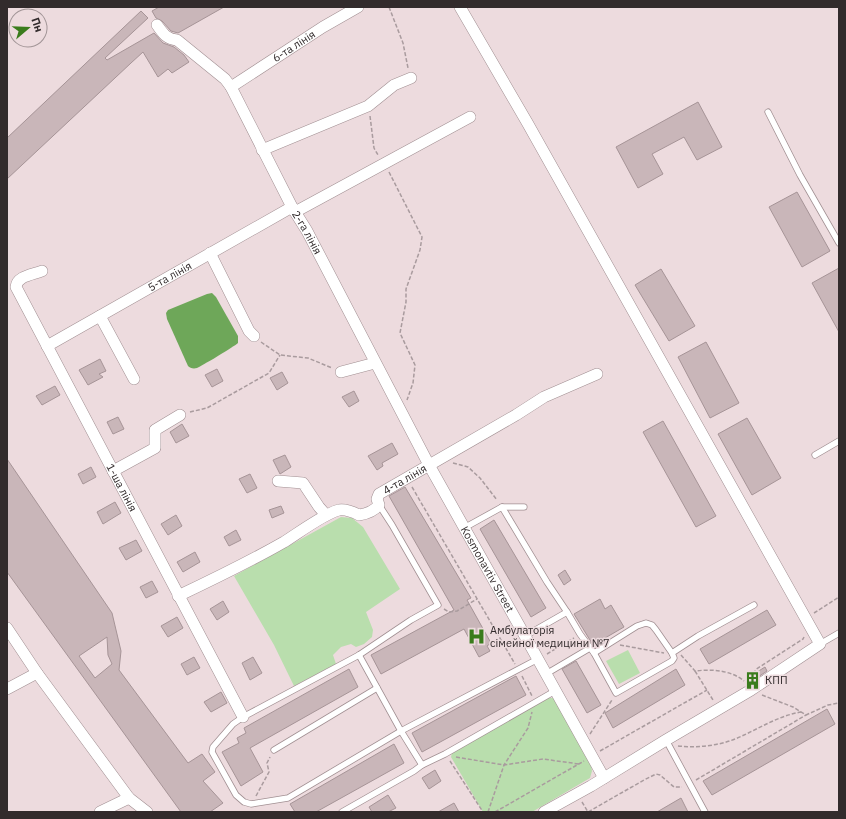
<svg xmlns="http://www.w3.org/2000/svg" width="846" height="819" font-family="'IBM Plex Sans',sans-serif">
<style>
.green{fill:#b9dead}
.water{fill:#6ea759}
.building{fill:#c9b6b9;stroke:#a69497;fill-rule:evenodd}
.lines{fill:none;stroke-linecap:round;stroke-linejoin:round}
.service-casing{stroke:#a18f92;stroke-width:7}
.minor-casing{stroke:#a18f92;stroke-width:12}
.path{stroke:#a99b9e;stroke-width:1.5;stroke-dasharray:4 2;stroke-linecap:butt}
.service{stroke:#fff;stroke-width:5.5}
.minor{stroke:#fff;stroke-width:11}
.labels{text-anchor:middle;dominant-baseline:central;stroke-width:3;stroke-linejoin:round;paint-order:stroke}
.street-label{font-size:11px;fill:#322b2c;stroke:#eddbde}
.poi-label{font-size:11px;fill:#322b2c;stroke:#eddbde;text-anchor:start}
</style>
<rect width="100%" height="100%" fill="#eddbde"/>
<g class="green">
<path d="M341,517L352,518L363,527L400,589L366,612L373,630L372,637L364,644L356,647L351,644L341,647L333,655L336,664L294,686L274,645L234,576Z"/>
<path d="M628,650L640,673L619,684L606,661Z"/>
<path d="M548,698H553L556,699L591,765L592,771L590,778L532,812H483L451,757L452,753Z"/>
</g>
<path class="water" d="M212,293L216,297L238,336V343C235,346 200,367 197,368C193,369 190,368 188,366L167,319L166,313L168,310L207,294Z"/>
<g class="building">
<path d="M159,7H224L178,33L171,31L162,21L156,18L152,11Z"/>
<path d="M141,11L148,18L105,58L107,60L154,33L163,43L174,47L184,55L189,62L172,73L168,69L158,77L143,52L131,63L7,179V138Z"/>
<path d="M698,102L722,147L697,160L684,137L652,154L663,174L638,188L616,147Z"/>
<path d="M797,192L830,251L802,267L769,207Z"/>
<path d="M839,268V332L812,283Z"/>
<path d="M661,269L695,326L669,341L635,285Z"/>
<path d="M706,342L739,403L710,418L678,357Z"/>
<path d="M100,359L106,371L99,374L103,377L88,385L79,370Z"/>
<path d="M217,369L223,381L212,387L205,375Z"/>
<path d="M282,372L288,383L277,390L270,378Z"/>
<path d="M55,386L60,395L42,405L36,396Z"/>
<path d="M354,391L359,401L349,407L342,397Z"/>
<path d="M118,417L124,429L113,434L107,422Z"/>
<path d="M747,418L781,478L752,495L718,434Z"/>
<path d="M663,421L716,516L696,527L643,432Z"/>
<path d="M182,424L189,436L176,443L170,432Z"/>
<path d="M392,443L398,454L382,463L383,466L377,470L368,456Z"/>
<path d="M285,455L291,467L280,474L273,460Z"/>
<path d="M7,459L112,613L121,651L119,670L188,763L202,754L215,772L203,781L223,803L210,812H181L7,572ZM107,637L108,655L112,664L95,678L79,656Z"/>
<path d="M91,467L96,477L83,484L78,474Z"/>
<path d="M250,474L257,488L247,493L239,479Z"/>
<path d="M405,487L471,598L467,600L491,643L487,646L490,651L479,657L464,629L381,674L371,655L454,610L389,496Z"/>
<path d="M115,502L121,513L103,524L97,512Z"/>
<path d="M281,506L284,513L272,518L269,510Z"/>
<path d="M176,515L182,526L168,535L161,524Z"/>
<path d="M494,520L546,608L531,617L480,529Z"/>
<path d="M236,530L241,540L229,546L224,537Z"/>
<path d="M136,540L142,551L126,560L119,548Z"/>
<path d="M195,552L200,562L183,572L177,562Z"/>
<path d="M565,570L571,580L564,585L558,575Z"/>
<path d="M152,581L158,592L146,598L140,587Z"/>
<path d="M600,599L605,609L611,605L624,627L593,645L574,614Z"/>
<path d="M223,601L229,612L217,620L210,609Z"/>
<path d="M767,610L776,625L709,664L700,649Z"/>
<path d="M177,617L183,628L168,637L161,626Z"/>
<path d="M194,657L200,668L187,675L181,664Z"/>
<path d="M253,657L262,673L250,680L242,663Z"/>
<path d="M576,661L601,705L587,713L562,669Z"/>
<path d="M765,667L767,671L749,683L746,679Z"/>
<path d="M349,669L358,687L250,748L263,772L241,786L222,752L239,743L237,738L246,733L244,728Z"/>
<path d="M676,669L685,685L613,728L605,713Z"/>
<path d="M516,676L526,695L422,752L412,733Z"/>
<path d="M221,692L227,703L211,712L204,702Z"/>
<path d="M827,709L835,724L712,795L703,781Z"/>
<path d="M394,744L404,763L316,812H295L290,804Z"/>
<path d="M435,770L441,781L429,789L422,778Z"/>
<path d="M388,795L396,808L388,812H372L369,807Z"/>
<path d="M681,798L688,812H657Z"/>
<path d="M454,803L459,812H438Z"/>
</g>
<g class="lines">
<defs>
<g id="service">
<path d="M768,112L800,175L839,243"/>
<path d="M815,455L839,441"/>
<path d="M379,505L392,525L438,605L411,620L359,655L243,717L233,724L213,747L212,752L236,795L244,802L251,804L288,798L401,731L538,659"/>
<path d="M502,507H524"/>
<path d="M464,528L502,507L547,582L567,612L580,634L594,653L616,693L672,661L674,658L672,653L698,636L754,605"/>
<path d="M525,636L567,612"/>
<path d="M820,644L839,633"/>
<path d="M594,653L637,626L646,623L652,625L656,630L672,653"/>
<path d="M359,655L401,731L422,765"/>
<path d="M546,674L590,648"/>
<path d="M666,740L705,812"/>
<path d="M274,750L377,688"/>
<path d="M342,812L414,771L422,765L445,754L555,691"/>
</g>
<g id="minor">
<path d="M460,7L528,124L820,644L751,690L666,740L591,786L544,812"/>
<path id="s1" d="M157,25C163,33 166,39 177,40L225,79L231,87L292,207L307,231L429,465L525,636L604,778"/>
<path id="s2" d="M231,87L323,27L358,7"/>
<path d="M262,150L368,106L394,85L411,78"/>
<path d="M295,212L470,117"/>
<path d="M210,253L249,331L254,336"/>
<path id="s3" d="M42,271C32,275 17,276 16,287L243,717"/>
<path d="M100,316L134,379"/>
<path id="s4" d="M47,346L292,207"/>
<path d="M341,372L375,363"/>
<path d="M113,471L155,448V430L180,415"/>
<path d="M278,481L303,483L319,507L326,515"/>
<path id="s5" d="M178,596C214,579 249,562 284,542C297,534 325,513 339,510C346,509 353,512 359,515C366,514 374,511 379,505L377,499L379,494L516,415L544,397L597,374"/>
<path d="M7,628L37,673L129,798L147,812"/>
<path d="M7,689L37,673"/>
<path d="M100,812L129,798"/>
</g>
</defs>
<use href="#service" class="service-casing"/>
<use href="#minor" class="minor-casing"/>
<g class="path">
<path d="M389,7L403,43L408,68"/>
<path d="M370,116L374,148L378,155"/>
<path d="M389,172L422,237L420,250L406,289V302L400,333L415,365L413,383L407,400"/>
<path d="M261,342L280,355L308,358L332,368"/>
<path d="M190,412L207,408L269,373L280,355"/>
<path d="M453,463L468,467L480,478L497,500"/>
<path d="M412,487L515,664"/>
<path d="M444,609L449,612L457,611L477,599"/>
<path d="M814,613L839,597"/>
<path d="M620,645L664,653"/>
<path d="M547,654L574,638"/>
<path d="M681,655L695,671C711,669 731,670 744,681"/>
<path d="M695,671L713,700"/>
<path d="M755,674V670L803,639L804,637"/>
<path d="M522,676L532,696"/>
<path d="M762,695L793,707L806,715L828,705L839,703"/>
<path d="M590,734L612,700"/>
<path d="M678,746C697,748 717,746 735,739C757,730 777,716 801,712"/>
<path d="M600,751L707,690"/>
<path d="M456,757L504,765L543,759L579,764"/>
<path d="M450,761L483,812"/>
<path d="M696,780L806,715"/>
<path d="M256,796L269,772L267,763L270,757"/>
<path d="M582,802L588,812L644,780L656,774L660,775L674,787H682"/>
<path d="M488,812L504,765L528,728L532,712"/>
<path d="M495,812L584,761"/>
</g>
<use href="#service" class="service"/>
<use href="#minor" class="minor"/>
</g>
<defs>
<symbol id="hospital-bare" viewBox="-9 -9 18 18"><path d="M-5-5h3v3.5h4V-5h3V5h-3V1.5h-4V5h-3Z" fill="#3a7c1c" stroke="#eddbde" stroke-width="2.5" paint-order="stroke"/></symbol>
<symbol id="building-bare" viewBox="-9 -9 18 18"><path d="M-4-6H4V6H1V3H-1V6H-4ZM-2.5-4.3h1.7v1.8h-1.7ZM.8-4.3h1.7v1.8H.8ZM-2.5-1h1.7V.8h-1.7ZM.8-1h1.7V.8H.8Z" fill="#3a7c1c" stroke="#eddbde" stroke-width="2.5" paint-order="stroke"/></symbol>
</defs>
<g fill-rule="evenodd">
<use href="#hospital-bare" x="464" y="624" width="25" height="25"/>
<use href="#building-bare" x="740" y="668" width="25" height="25"/>
</g>
<g class="labels">
<g class="street-label">
<text stroke="none"><textPath href="#s2" startOffset="75">6-та лінія</textPath></text>
<text stroke="none"><textPath href="#s1" startOffset="262">2-га лінія</textPath></text>
<text stroke="none"><textPath href="#s4" startOffset="141">5-та лінія</textPath></text>
<text stroke="none"><textPath href="#s5" startOffset="268">4-та лінія</textPath></text>
<text stroke="none"><textPath href="#s3" startOffset="259">1-ша лінія</textPath></text>
<text stroke="none"><textPath href="#s1" startOffset="644">Kosmonavtiv Street</textPath></text>
</g>
<g class="poi-label">
<text x="490" y="630">Амбулаторія<tspan x="490" dy="13">сімейної медицини №7</tspan></text>
<text x="765" y="680">КПП</text>
</g>
</g>
<rect width="846" height="819" fill="none" stroke="#322b2c" stroke-width="16"/>
<g transform="translate(28 28) rotate(71)"><circle r="19" fill="#eddbde" stroke="#a29597"/>
<path d="M0-3L7 15L0 10L-7 15Z" fill="#3a7c1c"/>
<text y="-6" font-size="11" font-weight="bold" text-anchor="middle" fill="#322b2c">Пн</text>
</g>
</svg>
